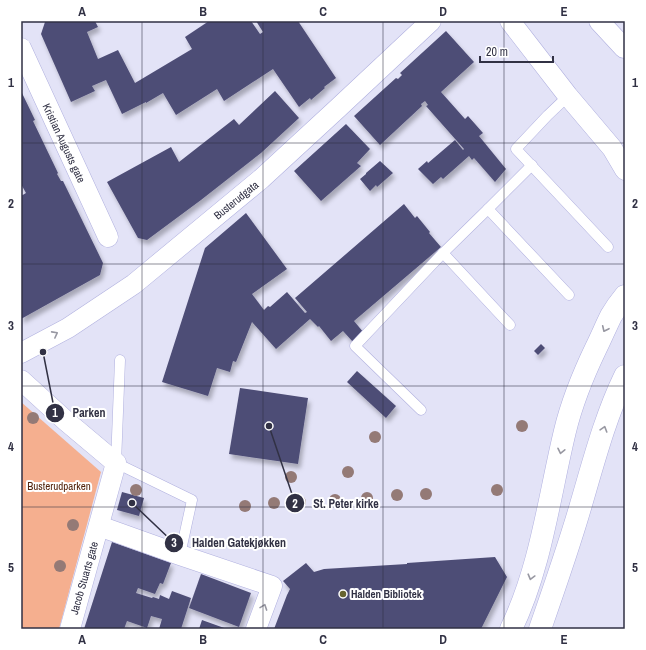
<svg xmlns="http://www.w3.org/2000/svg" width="646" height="650" font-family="'Archivo Narrow',sans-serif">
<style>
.green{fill:#f5af8f}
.building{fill:#4e4d76;filter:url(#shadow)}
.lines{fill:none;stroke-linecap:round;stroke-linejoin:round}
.lane-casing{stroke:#b0b0df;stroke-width:11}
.street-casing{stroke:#b0b0df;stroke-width:21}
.primary-casing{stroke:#b0b0df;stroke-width:23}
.lane{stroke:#fff;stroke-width:10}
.street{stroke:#fff;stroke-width:20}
.primary{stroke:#fff;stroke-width:22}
.tree{fill:#947a76}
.oneway{stroke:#9898a2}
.grid{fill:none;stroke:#313144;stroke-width:1;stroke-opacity:0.55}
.poi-dot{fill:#676430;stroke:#fff;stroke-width:1.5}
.labels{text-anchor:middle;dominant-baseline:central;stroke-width:4;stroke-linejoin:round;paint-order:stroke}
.street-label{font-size:11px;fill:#313144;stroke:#fff}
.park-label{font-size:11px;fill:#53240d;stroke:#fff}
.poi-label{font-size:11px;font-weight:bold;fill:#313144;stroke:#fff;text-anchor:start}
.leader{fill:none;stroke:#313144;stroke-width:1.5}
.callout-dot{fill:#313144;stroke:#fff;stroke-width:1.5}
.mark-label{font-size:12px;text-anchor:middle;font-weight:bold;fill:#fff}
.callout-label{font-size:12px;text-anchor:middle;font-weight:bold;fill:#313144;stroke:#fff;stroke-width:4;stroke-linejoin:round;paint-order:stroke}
.neatline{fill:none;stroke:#313144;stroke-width:1.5}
.grid-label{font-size:13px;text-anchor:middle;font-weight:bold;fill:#313144}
</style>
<defs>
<filter id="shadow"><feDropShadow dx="2.5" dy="4.5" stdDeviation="2" flood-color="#0004"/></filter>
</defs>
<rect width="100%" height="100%" fill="#e3e3f7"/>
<path class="green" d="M21,402L101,472L59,629H21Z"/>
<g class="building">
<path d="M48,21H95L98,27L87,32L98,59L118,50L135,83L192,49L185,37L209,21H251L260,34L263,32L256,21H298L336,78L324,87L325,88L311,100L310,98L299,107L273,69L224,101L217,89L176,115L163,93L146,103V102L122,114L106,80L92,86L95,91L71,102L41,34L45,22Z"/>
<path d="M446,31L474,62L441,92L465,119L468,116L483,133L479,136L506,169L495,182L474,158L472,160L469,156L443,179L441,177L433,184L418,169L427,161L428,163L455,140L463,150L464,149L426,106L428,105L425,101L421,104L422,106L380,145L354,116L396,78L398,79L402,75L400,73Z"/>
<path d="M275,91L299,118L261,153L201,200L147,240L138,238L107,182L171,147L179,162L234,119L239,125Z"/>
<path d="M21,93H22L35,120L33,121L58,173L57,174L61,181H63L103,263L100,275L21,319V196L26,193L21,184Z"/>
<path d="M346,124L370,149L357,163L361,166L321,201L294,171Z"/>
<path d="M380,161L393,173L377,187L376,185L370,191L360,179L366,174V173Z"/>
<path d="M404,204L415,218L417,216L430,232L429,233L441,247L354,321L364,333L353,342L343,331L331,341L319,326L318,327L310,319L276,349L252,322L236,362L233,361L230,372L217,368L208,396L162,382L205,248L246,213L287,269L252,294L264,310L268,306L270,307L287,292L305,313L307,312L295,298Z"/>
<path d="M541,344L545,348L538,355L534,351Z"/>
<path d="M357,371L396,406L386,418L347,382Z"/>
<path d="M240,388L308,398L298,464L229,454Z"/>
<path d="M122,492L144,498L139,516L117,510Z"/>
<path d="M112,542L171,563L163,584L160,583L155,594L138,588L136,593L152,598L153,597L159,599L160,595L169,599L172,591L191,598L181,629H159L162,619L151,616L147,628L127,621L124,629H84Z"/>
<path d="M495,557L507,577L481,629H414L412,628L388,629H274L287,595L290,589L283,581L306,563L314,572L324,569L407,564V563Z"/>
<path d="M201,574L251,593L239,627L189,608Z"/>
<path d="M202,620L227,629H199Z"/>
</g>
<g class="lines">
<defs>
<g id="lane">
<path d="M568,96L548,115L516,149L608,247"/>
<path d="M532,165L488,209L569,295"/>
<path d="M443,253L510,325"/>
<path d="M120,360L116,463L192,500L180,555"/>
<path d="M421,410L355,346L443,253L488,209"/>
</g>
<g id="street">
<path d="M510,21L568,96L612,148L625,170"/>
<path d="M599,21L624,48L625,46"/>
<path d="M21,48L108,237"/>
<path d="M21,353L68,328L134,284L261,179L337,109L431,21"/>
<path d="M21,380L66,421L116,463L70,629"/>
<path d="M99,526L180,555L272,586L256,629"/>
</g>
<g id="primary">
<path d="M511,629C541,567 549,497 565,431C572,402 583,375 596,348C601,338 606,326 611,316C615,309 620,302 625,296"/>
<path d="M540,629C554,589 568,549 580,508C593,464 605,417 625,376"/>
</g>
</defs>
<use href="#lane" class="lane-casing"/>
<use href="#street" class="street-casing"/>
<use href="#primary" class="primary-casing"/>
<use href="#lane" class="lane"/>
<use href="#street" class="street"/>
<use href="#primary" class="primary"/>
</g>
<g class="tree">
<circle cx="33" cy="418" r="6"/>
<circle cx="522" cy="426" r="6"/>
<circle cx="375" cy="437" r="6"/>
<circle cx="348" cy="472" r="6"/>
<circle cx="291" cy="477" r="6"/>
<circle cx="136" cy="490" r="6"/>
<circle cx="497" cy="490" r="6"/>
<circle cx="426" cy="494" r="6"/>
<circle cx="397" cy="495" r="6"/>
<circle cx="367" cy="498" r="6"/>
<circle cx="335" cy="500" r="6"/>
<circle cx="300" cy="502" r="6"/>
<circle cx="274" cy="503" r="6"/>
<circle cx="245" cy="506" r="6"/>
<circle cx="73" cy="525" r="6"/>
<circle cx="60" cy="566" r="6"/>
</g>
<defs><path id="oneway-chevron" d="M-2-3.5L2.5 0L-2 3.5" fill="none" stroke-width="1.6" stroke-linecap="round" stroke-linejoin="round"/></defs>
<g class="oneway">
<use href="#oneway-chevron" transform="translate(605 329) rotate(115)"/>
<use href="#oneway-chevron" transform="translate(55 334) rotate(-28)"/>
<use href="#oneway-chevron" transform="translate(604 429) rotate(-73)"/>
<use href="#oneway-chevron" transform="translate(561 451) rotate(102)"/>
<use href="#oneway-chevron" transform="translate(531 577) rotate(105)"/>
<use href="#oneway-chevron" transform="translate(264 607) rotate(-70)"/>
</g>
<path class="grid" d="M142,21V629M263,21V629M383,21V629M504,21V629M21,143H625M21,264H625M21,386H625M21,507H625"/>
<circle class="poi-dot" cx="343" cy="594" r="4"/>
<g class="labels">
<g class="street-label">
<text transform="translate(64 143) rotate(65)">Kristian Augusts gate</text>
<text transform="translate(236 200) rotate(-39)">Busterudgata</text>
<text transform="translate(84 578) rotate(-74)">Jacob Stuarts gate</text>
</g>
<g class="park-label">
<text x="59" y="486">Busterudparken</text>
</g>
<g class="poi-label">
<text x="351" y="594">Halden Bibliotek</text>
</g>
</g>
<path class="leader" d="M43 352L55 413M269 426L295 503M132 503L174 543"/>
<g class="callout-dot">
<circle cx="43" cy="352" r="4"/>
<circle cx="269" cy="426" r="4"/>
<circle cx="132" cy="503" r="4"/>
<circle cx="55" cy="413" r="10"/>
<circle cx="295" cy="503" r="10"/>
<circle cx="174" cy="543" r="10"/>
</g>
<g class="mark-label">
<text x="55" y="417">1</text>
<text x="295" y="508">2</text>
<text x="174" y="547">3</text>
</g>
<g class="callout-label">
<text x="89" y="417">Parken</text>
<text x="346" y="508">St. Peter kirke</text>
<text x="239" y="547">Halden Gatekjøkken</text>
</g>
<rect width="646" height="650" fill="none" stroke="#ffffff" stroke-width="44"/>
<path d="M480 56v6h73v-6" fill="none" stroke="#313144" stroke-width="2"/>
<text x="486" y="56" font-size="12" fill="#313144" stroke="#ffffff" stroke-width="3" paint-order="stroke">20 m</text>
<rect x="22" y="22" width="602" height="606" class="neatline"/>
<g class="grid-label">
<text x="82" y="16">A</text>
<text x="203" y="16">B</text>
<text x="323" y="16">C</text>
<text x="443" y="16">D</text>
<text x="564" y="16">E</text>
<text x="11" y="87">1</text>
<text x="635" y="87">1</text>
<text x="11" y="208">2</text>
<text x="635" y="208">2</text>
<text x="11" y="330">3</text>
<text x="635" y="330">3</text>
<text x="11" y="451">4</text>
<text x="635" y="451">4</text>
<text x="11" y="572">5</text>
<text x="635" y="572">5</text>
<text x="82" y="644">A</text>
<text x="203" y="644">B</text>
<text x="323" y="644">C</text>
<text x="443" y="644">D</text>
<text x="564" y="644">E</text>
</g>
</svg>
